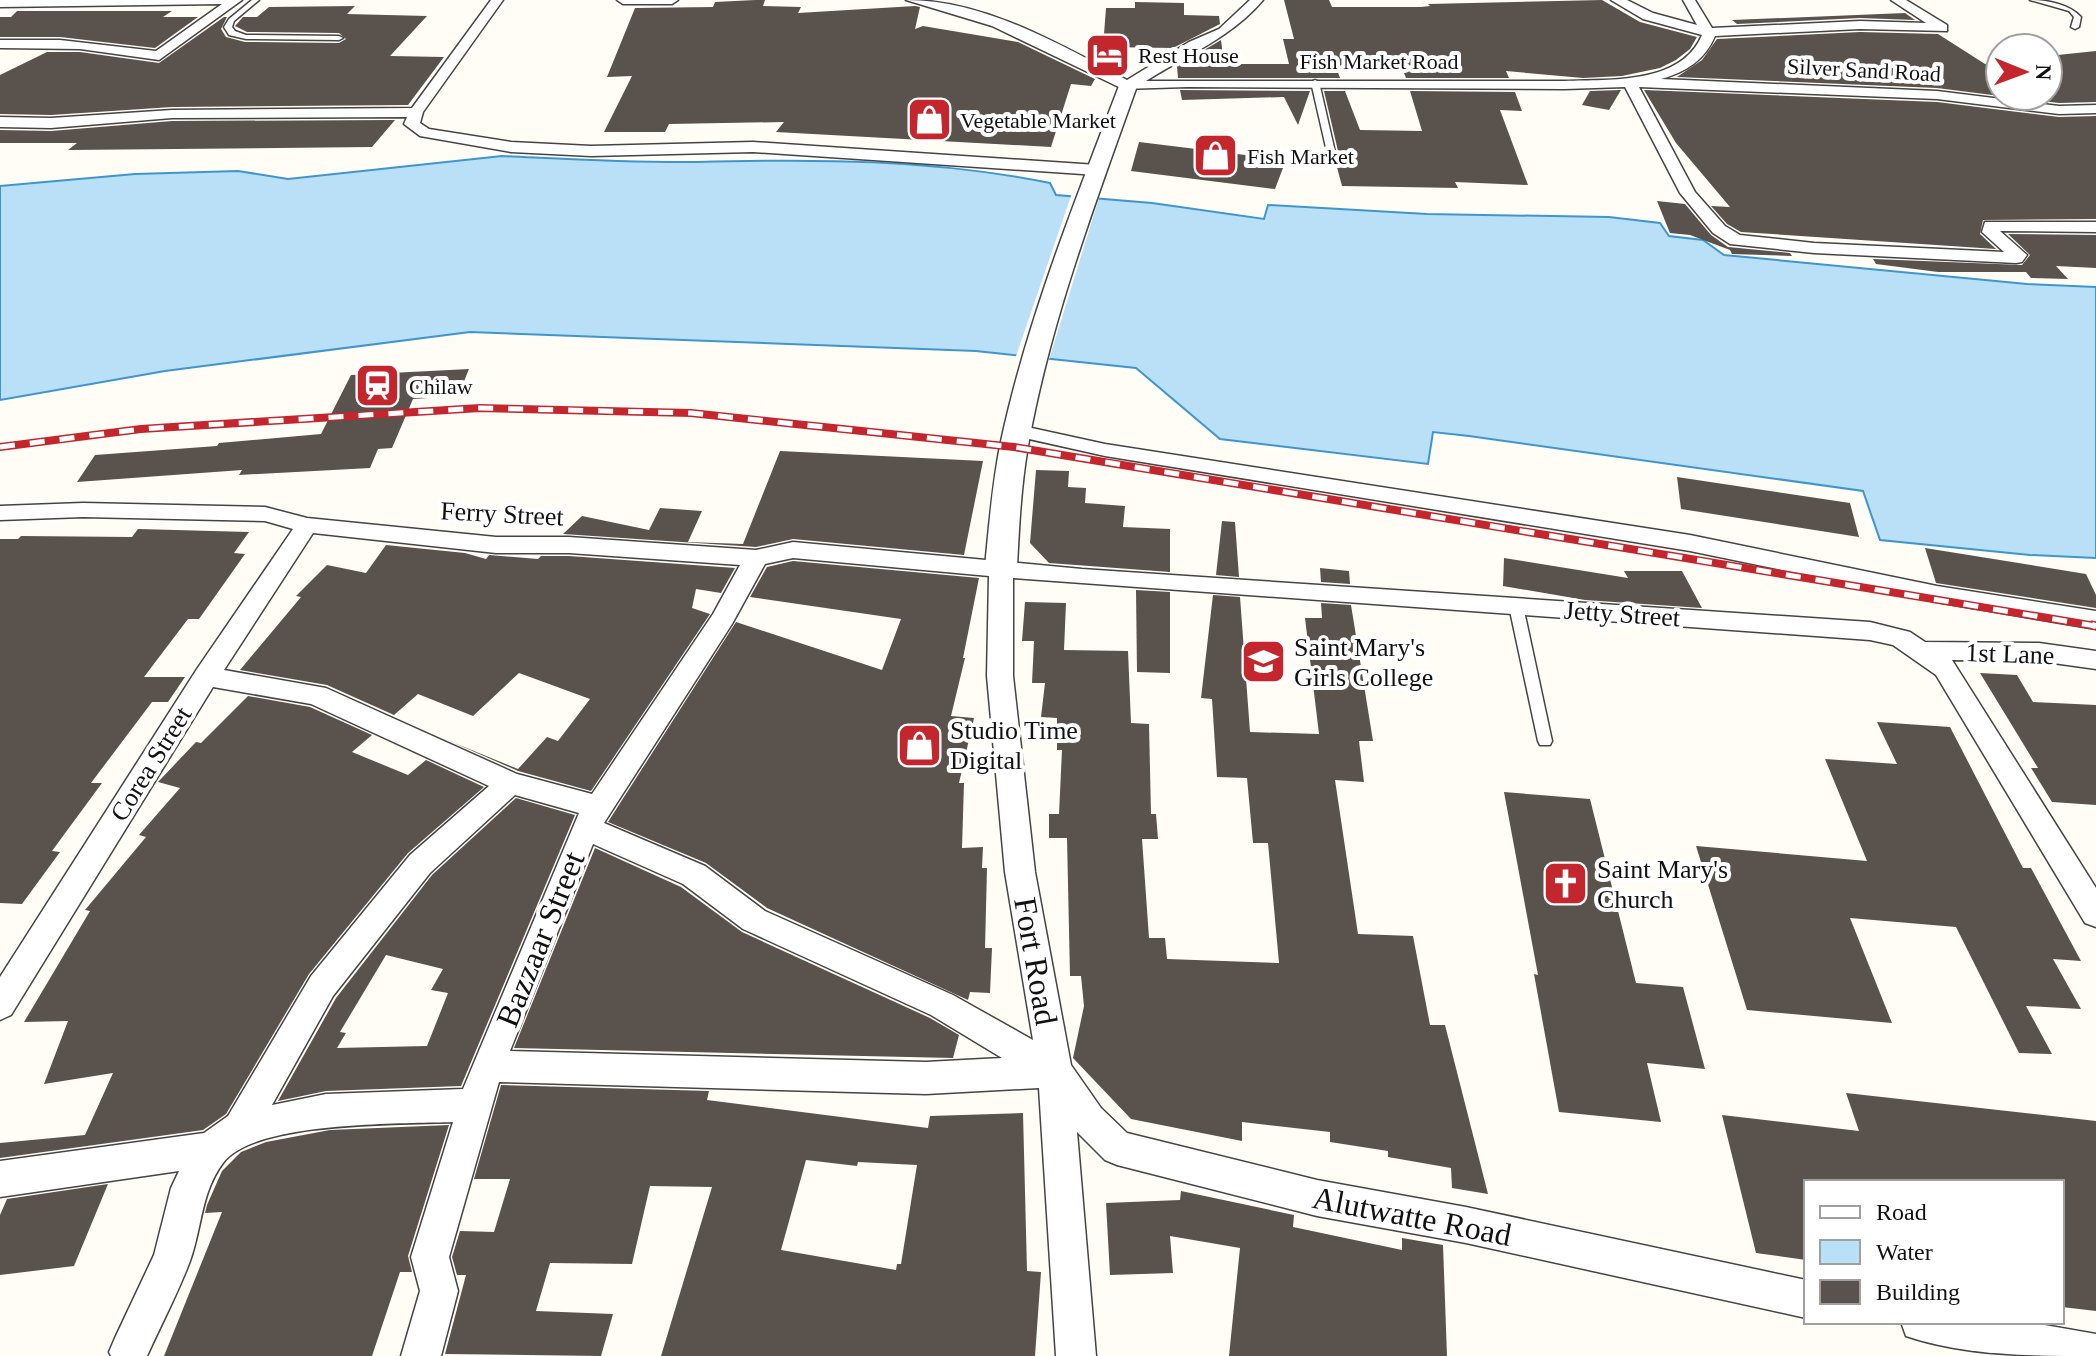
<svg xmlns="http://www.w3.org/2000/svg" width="2096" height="1356" font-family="Georgia,serif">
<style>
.water{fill:#b9e0f7;stroke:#3f96cf;stroke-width:2}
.pier{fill:#fffdf5}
.building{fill:#5a524d;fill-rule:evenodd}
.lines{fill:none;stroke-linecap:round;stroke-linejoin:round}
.service-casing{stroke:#444;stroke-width:3}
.minor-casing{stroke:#444;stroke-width:3}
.tertiary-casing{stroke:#444;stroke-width:3}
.service{fill:#fff;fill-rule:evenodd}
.minor{fill:#fff;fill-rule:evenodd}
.tertiary{fill:#fff;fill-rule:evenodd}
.rail-far1-casing{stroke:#c4262e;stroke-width:8}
.rail-casing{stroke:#c4262e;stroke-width:9}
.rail-far1{stroke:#fff;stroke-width:5;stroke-dasharray:15;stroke-linecap:butt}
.rail{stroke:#fff;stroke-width:6;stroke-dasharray:19;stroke-linecap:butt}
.labels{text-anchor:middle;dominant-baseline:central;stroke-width:8;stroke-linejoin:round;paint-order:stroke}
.far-poi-label{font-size:22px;fill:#111;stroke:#fff;text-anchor:start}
.far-street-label{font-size:22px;fill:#111;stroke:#fff}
.street-label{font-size:26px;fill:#111;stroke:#fff}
.poi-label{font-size:26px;fill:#111;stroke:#fff;text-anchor:start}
.near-street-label{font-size:32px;fill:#111;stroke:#fff}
</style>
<rect width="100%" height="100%" fill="#fffdf5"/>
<path class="water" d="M502,156C567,159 632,163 697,162C817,159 931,159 1050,183L1056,195L1152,203L1264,219L1268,205L1427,214L1609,217L1660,223L1669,236L1703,240L1724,255L2027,284L2096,287V558L2030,555L1880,540L1863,491L1469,436L1433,432L1428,464L1220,439L1136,368L976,351L470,332L165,371L0,400V186L135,174L238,171L288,179Z"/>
<path class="pier" d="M1072,193L1100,195L1048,363L1015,359Z"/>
<g class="building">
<path d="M755,0H765L763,6L801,7L798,13L915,6L920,7L915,29L923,26L1018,42L1095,79L1091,86L1071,84L1051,147L776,132L784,122L669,124L665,132H604L632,76L607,77L635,8L713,7L715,2Z"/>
<path d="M1284,0H1329L1332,7H1421L1430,6L1428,4L1602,0L1640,22L1697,37L1690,49L1676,60L1660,68L1622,76L1583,78L1506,71L1509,78H1406L1402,68L1336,67L1340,78H1178L1177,66L1221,40L1224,64H1289L1283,39H1294Z"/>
<path d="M1135,2L1184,3V15L1219,16L1220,24L1173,48L1103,47L1106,8H1135Z"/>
<path d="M355,6L347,14L427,16L390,56L444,57L408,105L172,107L51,115L0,114V75L47,52H80L159,63L224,17H227L221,29L226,37L245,42L339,43L346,39L339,33L247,32L235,26L243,17H257L269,7Z"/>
<path d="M17,11H172L163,17H198L155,48L60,37H0V17H11Z"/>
<path d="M1905,13L1915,20L1860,18L1737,24L1732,20Z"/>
<path d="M1860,32L1938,34L1985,64L2000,62V96L1937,88L1677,77L1702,60L1717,39Z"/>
<path d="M2096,51V102L2059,103L2002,96H2048V56Z"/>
<path d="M1180,90L1310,91L1298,125L1284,97L1182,100Z"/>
<path d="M1621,90L1609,110L1582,105L1590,91Z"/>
<path d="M1644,90L1937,102L2059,117L2096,116V219L1983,220L1980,234L1996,249L1741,232L1727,224L1711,206L1730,207L1676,143Z"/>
<path d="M1324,91H1345L1360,130L1422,131L1410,91L1515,92L1522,111L1500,110L1528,185L1455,182L1458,188L1342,186L1334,156L1338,151Z"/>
<path d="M395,120L372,147L68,150L77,143H0V130L51,131L172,121Z"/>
<path d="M1139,142L1286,160L1275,189L1131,171Z"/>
<path d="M1657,201L1685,204L1711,235L1728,247L1790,253L1792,256L1732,254L1730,250L1690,235L1670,233Z"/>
<path d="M2008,234L2096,235V268L2056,266L2068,279L2031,278L2026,272H1938L1876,264L1873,259L2022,265L2030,255Z"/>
<path d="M469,369L458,396L413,399L392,448L378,449L370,468L239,475L242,470L77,482L95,455L217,446L219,443L321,434L351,375Z"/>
<path d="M780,451L983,461L964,555L793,539L756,547L563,534L582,516L649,530L660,508L702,511L688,542L743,544Z"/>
<path d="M1036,470L1069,471L1068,487L1086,488L1085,503L1125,506L1123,527L1170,529V572L1049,563L1030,543Z"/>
<path d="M1677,477L1850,503L1859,537L1681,509Z"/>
<path d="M1222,521L1235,522L1239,577L1216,575Z"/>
<path d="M138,529L249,532L234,553L245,554L199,619H188L144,677H185L168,702H152L91,783H102L52,851L60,852L22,904L0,903V539H18L21,536L132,537Z"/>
<path d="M386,545L465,553L486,559L489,555L538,559L541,556H569L735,568L721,593L696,589L692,608L710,614L591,791L518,771L452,742L518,769L547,737L558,741L590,699L519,673L473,716L418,694L394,715L327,685L240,670L301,597L296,596L327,565L366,573Z"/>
<path d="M1925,548L2086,574L2096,595V608L1936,583Z"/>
<path d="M1504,558L1628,578L1624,571H1682L1702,608L1585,600L1503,586Z"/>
<path d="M793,561L979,578L963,658H965L951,716L974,718L959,783H964L962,848L983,847L982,868H987L985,948H992L990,993L970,992L968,1000L767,908L706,863L608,822L736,622L882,670L901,619L750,597L767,567Z"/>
<path d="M1320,568L1349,571L1350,584L1321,582Z"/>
<path d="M1136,590L1170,592V673L1137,672Z"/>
<path d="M1213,595L1240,597L1250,732L1319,734L1305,618H1322L1321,603L1351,605L1373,741H1359L1364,782L1335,780L1358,934L1413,936L1430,1025H1445L1488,1194L1452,1188L1451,1168L1388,1157V1151L1330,1142V1132L1242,1122V1141L1131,1119L1073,1058L1084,1006L1081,976H1070L1067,838H1049V814H1059L1062,750H1057V718L1041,717L1045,683H1032L1034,641H1022L1025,602L1066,603L1064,650L1128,651L1131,723L1149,724L1151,814H1156L1158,839H1142L1149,938H1165L1167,959L1279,963L1268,843H1253L1247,778L1217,777L1212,699L1201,698Z"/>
<path d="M1980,673L2017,675L2033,702L2096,705V805L2052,802L2031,768H2038Z"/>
<path d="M248,696L310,707L372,735L352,752L408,775L426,760L484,787L408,853L309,974L226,1114L203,1130L0,1158V1143L85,1135L113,1073L44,1084L68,1021L24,1022L90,911L85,910L146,837L139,835L180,788L158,782L196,742L201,743Z"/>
<path d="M1877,722L1950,727L2023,868H2031L2081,961L2053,959L2081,1009L2026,1006L2052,1054L2019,1053L1956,927L1850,918L1892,1023L1747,1010L1696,846L1867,861L1825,759L1897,764Z"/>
<path d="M1504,792L1590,799L1636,983L1683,987L1705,1069L1647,1063L1661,1122L1559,1112L1534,974L1538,975Z"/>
<path d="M516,798L575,815L461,1086L326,1091L278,1101L336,998L432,875ZM386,955L443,969L431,990L448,993L427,1046L337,1048L346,1033L340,1032Z"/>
<path d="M595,848L681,887L742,932L930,1018L959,1035L953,1058L514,1048Z"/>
<path d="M501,1085L709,1091L707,1100L928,1128L930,1116L1023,1113L1027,1271L1041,1272L1035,1356H661L712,1187L650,1186L632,1264L550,1263L536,1311L613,1314L601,1356L445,1354L466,1275H457L452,1257L460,1231L494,1232L510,1179H474ZM806,1160L857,1166L858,1162L917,1165L901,1264H897L896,1270L781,1250Z"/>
<path d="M1846,1093L2096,1121V1311L2062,1307V1182H1806V1260L1756,1253L1722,1115L1859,1131Z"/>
<path d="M449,1125L408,1256L412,1272H400L372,1356H164L222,1212L205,1213L207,1205L222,1171L241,1152L266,1142L330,1130Z"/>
<path d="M108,1184L74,1266L0,1275V1215L7,1199Z"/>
<path d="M1181,1191L1294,1215L1293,1227L1402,1250V1238L1443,1245L1447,1356H1229L1240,1248L1170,1236L1173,1273L1110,1275L1106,1203L1180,1200Z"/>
</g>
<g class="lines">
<defs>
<g id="service">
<path d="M252,0H259L234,21L232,27L235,31L246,35L339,36L343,38L339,40L246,39L229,35L224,27L229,19Z"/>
<path d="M2030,0C2047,0 2069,4 2081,17L2079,27L2075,29L2071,27L2074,17L2069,11Z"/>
<path d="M1315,80L1319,82L1335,152L1331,155L1327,152L1311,82Z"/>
<path d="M1516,601L1523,606L1552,741L1550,745H1540L1538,741L1509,606Z"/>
</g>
<g id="minor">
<path d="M0,0H242L159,60L80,49L0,48V40H60L156,51L222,4L0,7Z"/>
<path d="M491,0H503L423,112L420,123L429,129L511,142L591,146L753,142L1097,165L1105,170L1097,175L753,152L591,156L511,152L420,136L404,124L407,117L172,118L51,128L0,127V117L51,118L172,110L412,108Z"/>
<path d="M617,0H678L672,4H623Z"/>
<path d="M906,0C985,0 1059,44 1127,80L1189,42L1219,29L1250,0H1263C1232,37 1187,55 1146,81H1565C1610,79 1681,85 1702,35L1643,19L1611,0H1627L1653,13L1697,25L1683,0H1695L1712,28L1860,21L1926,23L1891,0H1906L1947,25V31L1860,29L1715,36C1705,60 1686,72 1661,79L1937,91L2059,106L2096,105V113L2059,114L1937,99L1639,87L1695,192L1725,226L1740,235L1814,243L2004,252L1982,232L1985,222H2096V232L2000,231L2027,255L2022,262L2016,263L1814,253L1730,244L1713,233L1680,193L1625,87L1565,89L1187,87L1123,89L992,26Z"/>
<path d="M1018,425L1105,444L1690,535L1937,586L2096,611V629L1937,602L1690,551L1105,456L1011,435L1007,431Z"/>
<path d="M83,503L265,507L307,518L496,537H569L756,550L793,542L1082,569L1870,622L1910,632L1925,642L2039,643L2096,651V669L2039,661L1952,660L2096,888V927L2085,923L1936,675L1893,645L1870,640L1013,578V676L1035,872L1071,1065L1101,1108L1127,1133L1317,1180L1466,1207L1806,1280V1318L1466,1243L1317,1216L1117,1165L1105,1160L1077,1132L1096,1356H1056L1039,1088L926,1094L499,1082L449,1257L458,1291L441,1356H401L420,1291L411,1257L453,1122C401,1124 254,1121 223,1163C201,1192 202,1228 190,1261C178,1293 161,1325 147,1356H111L109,1352L115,1338L154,1255L171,1188L179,1171L0,1197V1161L204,1133L228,1116L311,976L410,855L489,786L311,704L213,687L11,1015L0,1020V977L197,669L293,529L265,521L83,517L0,520V506ZM313,533L496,553H569L740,565L713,614L592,794L517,774L326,688L224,670ZM793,558L989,576L987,676L1005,872L1033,1040L953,995L765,911L705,866L604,823L732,624L765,564ZM515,795L579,813L463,1089L326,1094L272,1105L333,996L430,873ZM593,844L683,884L743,929L931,1015L1002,1058L926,1062L510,1051Z"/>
<path d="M1901,1322H2027L2096,1334V1356C2033,1356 1965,1356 1906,1336Z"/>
</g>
<path id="tertiary" d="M1128,80L1137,86C1095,204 1050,322 1028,446C1021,486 1019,527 1017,567L1012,574L1001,577L990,574L985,567C989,527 992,486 1000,446C1026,322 1074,204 1119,86Z"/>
</defs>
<use href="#service" class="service-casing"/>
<use href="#minor" class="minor-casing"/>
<use href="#tertiary" class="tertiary-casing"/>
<use href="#service" class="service"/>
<use href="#minor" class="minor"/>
<use href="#tertiary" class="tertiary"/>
<defs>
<path id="rail-far1" d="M0,447L141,429L480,408L691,413L1014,447L2096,626"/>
<path id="rail" d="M2092,625L2096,626"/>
</defs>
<use href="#rail-far1" class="rail-far1-casing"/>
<use href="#rail" class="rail-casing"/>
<use href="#rail-far1" class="rail-far1"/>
<use href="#rail" class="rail"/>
</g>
<defs>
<symbol id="hotel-square" viewBox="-11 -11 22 22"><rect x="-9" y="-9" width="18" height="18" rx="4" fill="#c4262e" stroke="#fff"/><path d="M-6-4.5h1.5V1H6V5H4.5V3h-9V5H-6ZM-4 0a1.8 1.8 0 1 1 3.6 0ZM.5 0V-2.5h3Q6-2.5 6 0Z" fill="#fff"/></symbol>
<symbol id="shop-square" viewBox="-11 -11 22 22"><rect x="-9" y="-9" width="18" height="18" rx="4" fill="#c4262e" stroke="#fff"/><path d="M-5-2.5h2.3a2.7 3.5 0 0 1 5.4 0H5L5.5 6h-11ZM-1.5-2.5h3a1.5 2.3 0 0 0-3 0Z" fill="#fff"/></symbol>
<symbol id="station-square" viewBox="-11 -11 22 22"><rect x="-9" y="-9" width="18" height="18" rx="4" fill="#c4262e" stroke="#fff"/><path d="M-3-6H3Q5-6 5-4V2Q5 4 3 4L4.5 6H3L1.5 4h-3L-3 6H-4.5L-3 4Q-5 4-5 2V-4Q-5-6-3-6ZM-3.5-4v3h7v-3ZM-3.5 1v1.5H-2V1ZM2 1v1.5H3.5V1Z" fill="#fff"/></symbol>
<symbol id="university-square" viewBox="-11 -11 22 22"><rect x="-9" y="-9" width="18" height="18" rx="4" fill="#c4262e" stroke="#fff"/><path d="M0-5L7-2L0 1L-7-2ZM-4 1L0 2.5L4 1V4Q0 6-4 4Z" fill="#fff"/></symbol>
<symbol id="church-square" viewBox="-11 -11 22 22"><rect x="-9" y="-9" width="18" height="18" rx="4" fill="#c4262e" stroke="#fff"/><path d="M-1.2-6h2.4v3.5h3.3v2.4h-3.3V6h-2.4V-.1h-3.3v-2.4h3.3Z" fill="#fff"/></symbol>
</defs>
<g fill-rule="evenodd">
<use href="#hotel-square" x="1082" y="30" width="51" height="51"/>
<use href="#shop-square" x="904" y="94" width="51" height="51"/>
<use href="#shop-square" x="1190" y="130" width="51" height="51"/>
<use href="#station-square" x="352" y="360" width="51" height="51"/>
<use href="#university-square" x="1238" y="636" width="51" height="51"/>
<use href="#shop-square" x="894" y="720" width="51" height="51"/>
<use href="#church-square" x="1540" y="858" width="51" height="51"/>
</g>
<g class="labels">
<g class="far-poi-label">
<text x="1138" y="55">Rest House</text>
<text x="960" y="120">Vegetable Market</text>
<text x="1247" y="156">Fish Market</text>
<text x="409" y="386">Chilaw</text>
</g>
<g class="far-street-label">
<text x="1379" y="61">Fish Market Road</text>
<text transform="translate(1864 70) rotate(3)">Silver Sand Road</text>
</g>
<g class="street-label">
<text transform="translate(502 514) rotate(3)">Ferry Street</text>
<text transform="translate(1622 614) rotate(4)">Jetty Street</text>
<text transform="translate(2010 654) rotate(2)">1st Lane</text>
<text transform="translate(151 764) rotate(-58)">Corea Street</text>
</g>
<g class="poi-label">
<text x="1294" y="647">Saint Mary's<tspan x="1294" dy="30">Girls College</tspan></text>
<text x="950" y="730">Studio Time<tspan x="950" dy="30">Digital</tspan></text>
<text x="1597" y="869">Saint Mary's<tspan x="1597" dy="30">Church</tspan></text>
</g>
<g class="near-street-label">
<text transform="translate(540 939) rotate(-68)">Bazzaar Street</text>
<text transform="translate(1036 961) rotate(80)">Fort Road</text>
<text transform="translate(1412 1216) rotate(11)">Alutwatte Road</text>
</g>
</g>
<rect x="1804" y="1180" width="260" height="144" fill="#ffffff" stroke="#a0a0a0" stroke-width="2"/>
<rect x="1820" y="1206" width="40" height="12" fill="#ffffff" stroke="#a0a0a0" stroke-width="2"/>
<text x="1876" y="1220" font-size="24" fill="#111111">Road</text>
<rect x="1820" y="1240" width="40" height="24" fill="#b9e0f7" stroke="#a0a0a0" stroke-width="2"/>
<text x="1876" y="1260" font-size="24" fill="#111111">Water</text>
<rect x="1820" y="1280" width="40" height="24" fill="#5a524d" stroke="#a0a0a0" stroke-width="2"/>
<text x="1876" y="1300" font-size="24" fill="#111111">Building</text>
<g transform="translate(2024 72) rotate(91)"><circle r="38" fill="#ffffff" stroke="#a0a0a0" stroke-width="2"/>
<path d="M0-6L14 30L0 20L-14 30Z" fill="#c4262e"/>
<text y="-12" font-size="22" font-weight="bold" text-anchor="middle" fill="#111111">N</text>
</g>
</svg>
